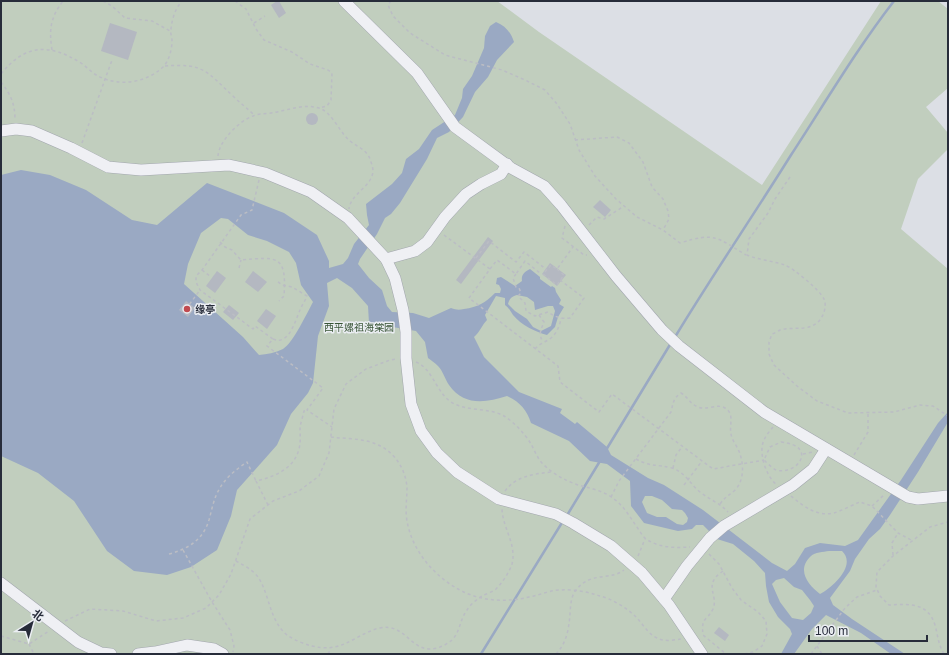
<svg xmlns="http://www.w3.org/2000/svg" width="949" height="655" font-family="Helvetica,'Noto Sans SC',sans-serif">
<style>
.green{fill:#c1cebe}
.water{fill:#9aa9c3;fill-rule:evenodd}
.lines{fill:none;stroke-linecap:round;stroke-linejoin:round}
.stream{stroke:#9aa9c3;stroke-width:2.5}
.building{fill:#b4b8c1}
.minor-casing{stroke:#a2a6ae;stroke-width:12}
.path{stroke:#bbbdc4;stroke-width:1.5;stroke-dasharray:3 3;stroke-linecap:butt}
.minor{stroke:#eff0f4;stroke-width:11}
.poi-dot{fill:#c14a4f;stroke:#ebeef3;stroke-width:1.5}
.labels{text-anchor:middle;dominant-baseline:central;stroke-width:3;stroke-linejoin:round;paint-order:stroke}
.poi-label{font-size:10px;font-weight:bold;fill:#272c3a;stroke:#ebeef3;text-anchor:start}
.park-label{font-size:10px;fill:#385436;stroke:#ebeef3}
</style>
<rect width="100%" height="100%" fill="#dcdfe5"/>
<path class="green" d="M1,1H497L539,32L762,185L881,1H938L948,9V88L926,107L948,133V149L918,179L901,229L948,269V654H1Z"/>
<path class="water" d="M496,22C506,26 511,33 514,42L497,60L488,77L475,92L463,117L449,132L437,138L427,159L400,203L391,214L385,218L377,234L360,259L358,264L369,278L382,290L387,306L392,312L413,313L429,318L451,308C456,310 459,310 464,309C478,307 485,303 495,293H500L501,289L499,285L496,284L497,278L501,277L515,286L522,281C521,275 524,272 530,269L540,277V279L551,287L552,286L555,288L556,292L561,300L559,304L564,307L558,317L555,327L547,335C536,332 521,325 513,315C511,312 509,308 505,305V298L496,296L485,315L487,320C482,325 480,332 474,337L484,357L519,392L562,409L560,413L575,424L577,422L607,447L611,455L648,478L664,485L703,510L772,563L787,571L795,564L805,548L820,543L845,546L858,540L901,480L938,423L948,412V422L918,472L890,515L880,529L869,539L855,559L850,571L830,598L833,605L852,619L905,654H891L861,633L826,615L812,629L794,654H781L792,634L790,629L778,617L769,602L766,586L765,573L754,561L733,544L717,539L703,525H696L692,529L678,531L644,523L631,506L630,481L607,464L590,461L569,441L531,423C527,410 520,402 507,396C485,403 464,406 449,385C445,379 443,371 438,366C435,363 431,360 428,358L425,342L416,331L369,323L368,306L352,288L337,278L327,283L329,306L318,336L313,383L308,393L291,414L277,445L237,490L231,516L217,550L191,567L167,575L134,571L107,551L74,501L38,473L1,456V175L21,170L50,175L86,190L132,220L157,225L207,183L284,213L317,235L329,261V268L343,264L348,258L354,244L369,225L367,215L366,204L392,184L402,173L406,159L419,149L432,130L455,115L462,98L463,89L472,76L484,48L485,36L490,26ZM221,218L228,219L248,235L267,241L289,252L296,263L301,285L313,302C307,313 293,343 283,349C275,353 267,354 259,355L243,337L184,284L188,264L201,233ZM517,295L527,297L534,302L535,310L548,306H553L555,311L551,326L541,331L533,327L527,319L515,311L508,304C509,299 512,296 517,295ZM645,496H652L662,500L672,509L682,510L685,513L688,518L687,522L683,525L677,524L666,517H657L647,513L642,502ZM829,551H842C857,565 833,587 820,594C808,585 796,570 811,556C815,552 823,552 829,551ZM784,578L794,587L802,590L810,600L814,606L811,613L803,620L792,618L780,602L772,584L776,580Z"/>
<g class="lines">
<g class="stream">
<path d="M675,337C712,276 753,216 791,155C825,103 856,50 894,1"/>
<path d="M606,450L671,343"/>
<path d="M566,517L600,461"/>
<path d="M481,654L563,521"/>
</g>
</g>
<g class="building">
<path d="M277,1H279L286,13L279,18L271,5Z"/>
<path d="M110,23L137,32L128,60L101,51Z"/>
<circle cx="312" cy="119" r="6"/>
<path d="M600,200L611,210L605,217L593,207Z"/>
<path d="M488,237L493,241L461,284L456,280Z"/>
<path d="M550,263L566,275L557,286L542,274Z"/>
<path d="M217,271L226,278L215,293L206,286Z"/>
<path d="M253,271L267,282L258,292L245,282Z"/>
<path d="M186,301L195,308L188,317L179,310Z"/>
<path d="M229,305L239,313L233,320L223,312Z"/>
<path d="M266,309L276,316L267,329L257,321Z"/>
<path d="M719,627L729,635L725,641L714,633Z"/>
</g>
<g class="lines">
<defs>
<g id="minor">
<path d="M344,1L417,73L455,127L511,168L544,186L561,205L616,276L662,330L679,346L764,412L908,497L918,499L948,496"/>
<path d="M1,131L16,129L32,131L71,148L108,167L141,170L229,165L265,173L311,192L348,218L386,259L395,278L403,310L406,332V358L411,404L421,431L437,453L457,472L499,499L556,514L573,523L611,546L642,573L669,605L702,654"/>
<path d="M386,259L415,251L427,242L445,217L466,194L481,184L501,174L507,164"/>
<path d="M1,583L78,642L101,653L111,654"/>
<path d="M664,599L687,566L710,538L724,526L793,485L813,469L826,449"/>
<path d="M138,654L155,652L187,645L214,649L223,654"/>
</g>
</defs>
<use href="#minor" class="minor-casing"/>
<g class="path">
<path d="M103,1L112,6L125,18L152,21L170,31"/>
<path d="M235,1L246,9L256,29L264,40L292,52L310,64L328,70L332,73L331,100L327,106L319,108"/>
<path d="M391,1L388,5L393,16L410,33L445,55L502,70L525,80L545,90L557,104L570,124L579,150L595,176L616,199L637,217L663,230L680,243C715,232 716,237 746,255"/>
<path d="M254,23L265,16"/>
<path d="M52,50C49,30 50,18 63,1"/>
<path d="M165,66C204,63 206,71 233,96C240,103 247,108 254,115"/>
<path d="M1,74C25,44 49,43 81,63C87,67 92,73 98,76C119,87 146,83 163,67C169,61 172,49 172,41C172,37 170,33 171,29C172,19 175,9 182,1"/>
<path d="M1,82C11,95 15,104 15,120"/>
<path d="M575,140L617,137L629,143L643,162L652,187L663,199L668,211L669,219L663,230"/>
<path d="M82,143L112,60"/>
<path d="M218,156C219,141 239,121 253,116C260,113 269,114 277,112C291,109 305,104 319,108C332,112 340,133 350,141C359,148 368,150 371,162C372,165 373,168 373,171C372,187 351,193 349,209"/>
<path d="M790,177L775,199L768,213L749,239L747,255C759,260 773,261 785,265C794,269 820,290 824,299C827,306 824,316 818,322C807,332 793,326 780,330C778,331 775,333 772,334L769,342V354L774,365L797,386L817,401L848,413L894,412L920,405L933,406L948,416"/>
<path d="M259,180L252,210L241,215L202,270L196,276V282L200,290L253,329L255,326L273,339L267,346L323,388L307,410L332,427"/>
<path d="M589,225L597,217L604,219L624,206"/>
<path d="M565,226L562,238L584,255H587"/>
<path d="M444,235L490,269L469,298L558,366L560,382L599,412L612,394L713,469L764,460"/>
<path d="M220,242L225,247L232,250L241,260C277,257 287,254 284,296L279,301"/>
<path d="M476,258L489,241L516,262L524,252L547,270"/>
<path d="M239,268L241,260"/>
<path d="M490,269L497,260L516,274L525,261L540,273"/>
<path d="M557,269L564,275L557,285L543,274L551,265L557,269L573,247"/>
<path d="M202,270L211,277"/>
<path d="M516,274L513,278L516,287L519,288L521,293L518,296L525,303L526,311L535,316L548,312C555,317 561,319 570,318L584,298L560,280"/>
<path d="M186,309L200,290"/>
<path d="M539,315L544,322C541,330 538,334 543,342"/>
<path d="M273,339C289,346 295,321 300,310C302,305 305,301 307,296L292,287L282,285L277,281"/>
<path d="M535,349C540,343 546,342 551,338C557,333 560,325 561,318"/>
<path d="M416,362C433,369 436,392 451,402C467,412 488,407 504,416C514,422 525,434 531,444C535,451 538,460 544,465C553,474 563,479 575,484C588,488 603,490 614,499C625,507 631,519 639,530C641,533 643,537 646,539C659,548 676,548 690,547"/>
<path d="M773,427C770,431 766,435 764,440C758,452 766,476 776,484"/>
<path d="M331,437C346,439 364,438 378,445C395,452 406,470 407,488C407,499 405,510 407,521C412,550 433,575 458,589C479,601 505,603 529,597C540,595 550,590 561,590C574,589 588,592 600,596C612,599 627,608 636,617C643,624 648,634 657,638C664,642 674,640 681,639"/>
<path d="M781,442C819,446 797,476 776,470C772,468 767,463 764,460L770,447Z"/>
<path d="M803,454L813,452"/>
<path d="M854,455L868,432V413"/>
<path d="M636,459C650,467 657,464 672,468C685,472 690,484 700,492C710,500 720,503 728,512"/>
<path d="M673,468L676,455L682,447"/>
<path d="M684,485L702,461"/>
<path d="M505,491C516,476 534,474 551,472"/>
<path d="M791,496C803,506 817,517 834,513C841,511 852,505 860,502L872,506L898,533L913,541"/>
<path d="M611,497L619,481L671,412C673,404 673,398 681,393C688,397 690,404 698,407C706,411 717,403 725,408C735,414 729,425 731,434C732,441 738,447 740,454C744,466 744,482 734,491C727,497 726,496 720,504"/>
<path d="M268,505L256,481C274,477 294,469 299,449C301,442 300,434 300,427C301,422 303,416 304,411L307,410"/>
<path d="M872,506L885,494"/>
<path d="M183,550L212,602L230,630L234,646L233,652"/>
<path d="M169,554C188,549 203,540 209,520C212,509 214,497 220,488C226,477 237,469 247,462L256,481"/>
<path d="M709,554L719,564L732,588L741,600L758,612L766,621L767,634L762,646L753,652L744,654"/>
<path d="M893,555L892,543L898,533"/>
<path d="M638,556L645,539"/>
<path d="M236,561C243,565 253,570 258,577C270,595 269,620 287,635C294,640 304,644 312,646C337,652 347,642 368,632C372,631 376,628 380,628C404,623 410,649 430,649C438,649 446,645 452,640C460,632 460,619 467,610C470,605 477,599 482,596C486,594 492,592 496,589C502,583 509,573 512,564C517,544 502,527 502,508"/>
<path d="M723,571C702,585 719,595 713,609C706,622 701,617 703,635L726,654"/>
<path d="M65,621L90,609L123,611L156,621L183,618L206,608L219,595L231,574L250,519L273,501L299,491L319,476L329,453L334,409L346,384L366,369L390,360L397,359"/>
<path d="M1,636L29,644L49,631"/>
<path d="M29,644L34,654"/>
<path d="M817,646L822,654"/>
<path d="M328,654L331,649"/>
<path d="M556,654C564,646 568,634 569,623C571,612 569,599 576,590C591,571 610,581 624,570"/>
<path d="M811,654L845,608L857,597L877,590"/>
<path d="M944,654C938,644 938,636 935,625C928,602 908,604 889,605L880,596L876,587L877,572L893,556L930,527L948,522"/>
</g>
<use href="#minor" class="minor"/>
</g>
<circle class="poi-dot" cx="187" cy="309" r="4"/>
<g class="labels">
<g class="poi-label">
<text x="195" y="309">缘亭</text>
</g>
<g class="park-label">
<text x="359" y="327">西平嫘祖海棠园</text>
</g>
</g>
<rect width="949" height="655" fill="none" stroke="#272c3a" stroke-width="4"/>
<g transform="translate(32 623) rotate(37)" stroke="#ebeef3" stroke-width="3" paint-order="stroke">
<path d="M0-3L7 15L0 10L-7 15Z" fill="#272c3a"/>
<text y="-6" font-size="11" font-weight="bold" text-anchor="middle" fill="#272c3a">北</text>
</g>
<path d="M809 635v6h118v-6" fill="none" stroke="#272c3a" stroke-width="2"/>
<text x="815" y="635" font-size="12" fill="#272c3a" stroke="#ebeef3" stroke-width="3" paint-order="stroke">100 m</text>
</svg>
